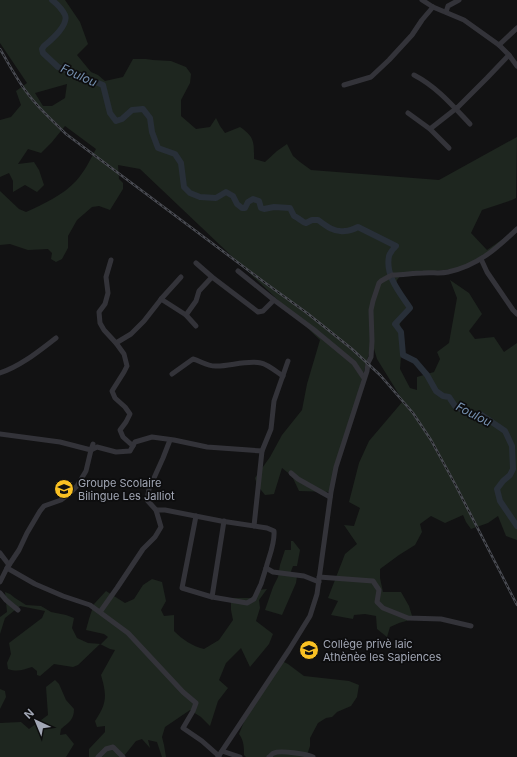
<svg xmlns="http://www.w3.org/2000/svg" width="517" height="757" font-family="Inter,sans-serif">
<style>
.green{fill:#1e261f;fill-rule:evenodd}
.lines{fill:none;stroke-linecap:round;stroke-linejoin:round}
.river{stroke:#282f38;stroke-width:6}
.minor{stroke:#333339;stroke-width:5}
.rail-casing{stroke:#494b52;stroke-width:2.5}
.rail{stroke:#0d0d0e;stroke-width:1;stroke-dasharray:3;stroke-linecap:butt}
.labels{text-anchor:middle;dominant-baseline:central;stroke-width:3.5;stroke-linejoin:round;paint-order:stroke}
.poi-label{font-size:11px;fill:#a2a7b5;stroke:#0d0d0e;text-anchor:start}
.water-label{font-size:12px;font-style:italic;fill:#7792b2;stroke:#0d0d0e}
</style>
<rect width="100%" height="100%" fill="#121213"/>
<g class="green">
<path d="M0,0H65L80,22L88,44L77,55L91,72L98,75L105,81L123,77L133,59H146L153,60L171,61L186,67L191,74L190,83L181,100V116L196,129L210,127L216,118L220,126L225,133L240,127C255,137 254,143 254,159L265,162L277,151L287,144L293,156L300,162L311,170L439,180L517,137L516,198L512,200L482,210L471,233L487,250L517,229L497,247L461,268L401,275L397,280L395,286L410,308L400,323L403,355L401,356L400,369L410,388L417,390V377L434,372L440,359L437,352L449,343L457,298L450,280L469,293L482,314L469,331L475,339L494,337L504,352L517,343V540L506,536L498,516L488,523L471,529L466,522L463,515L445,523L431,516L420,524L422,532L415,545L399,555L380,569V578L383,592H401L409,606L413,619L399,623L390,627L387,637L377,629L376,616L365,614L354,615L353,619L331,615L338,601L328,598L345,554L357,544L344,525L354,526L360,508L349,502L359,463L369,441L403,401L377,359L372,342L331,492L299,491L292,476L282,468L274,494L265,495L257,485L255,478L270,457L282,435L302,410L307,384L320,340L140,169L118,165L119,179L123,183V189L110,210L99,206L92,207L77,220L68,236V248L62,259L56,262L51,259L52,253L48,249L28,250L10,244L0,245V191L19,209L26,212C44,204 63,195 76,181C85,171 90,160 96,149L65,126L52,142L41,153L28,149L18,164L34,162L39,170L44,185L37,192L25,185L13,192V181L9,173L0,177V120L11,117L21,105L16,91L27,83L0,43ZM67,84L65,98L52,106H43L35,93Z"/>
<path d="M291,541H293L300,550L297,566H293L290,574L297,576L296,583L282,615L265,610L273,587L278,577L280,565L285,550H291Z"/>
<path d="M152,579L162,582L166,601L161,610L164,616L174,615V631C183,640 192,646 204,649L219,640L233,620L231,610V598H251L258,590L267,589L259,600L260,608L256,621L273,634L269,644L250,667L241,648L226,663L219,680L228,688L218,701L210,726L201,717L190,710L165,727L162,737L164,745L166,757H162L157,742L148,740L150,748L142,739L136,741L124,756L125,757H89V749L105,732V726L97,727L95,721C107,703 107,696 101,675L115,650L110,649L100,644L78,665L73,667L54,664L40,676L37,675V671L32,667C23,670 17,672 8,669L7,663L11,654L9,643L42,618L45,611L20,606L5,618L0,634V617L7,612L5,592L10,594L15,598L26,605L41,606L51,612L66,615L74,618L72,628L77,638L88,643L101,644L108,637L104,634L86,630L89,619L94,604L106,591L125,603L134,599L143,585Z"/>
<path d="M282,661L288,664L304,676L349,681L359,685L357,697L351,706L337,712L332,717L326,718L318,723L310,738V746L307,755L305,757H246L244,755C244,747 244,741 239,734L248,712Z"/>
<path d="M55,680L59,684L66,700L74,709C74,720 69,722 61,729L60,735L66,734L74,744L66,757H0V723L21,722L29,729L48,715L46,687Z"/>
<path d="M0,689L5,691L6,697L0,709Z"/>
</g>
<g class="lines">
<path class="river" d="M52,0C57,4 62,9 65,15C69,25 51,40 44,46L42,49L43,53L58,67L103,85L110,113L116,121L122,119L132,110L143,109L150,118L152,132L158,148L175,154L181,163L184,187L190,193L200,197L216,198L226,192L233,196L237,204L242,208H245L248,202L253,199L259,201L261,208L264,209L274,207L290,208L294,216C299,218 302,222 306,223L312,220H318C326,226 335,233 345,231C350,231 354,229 358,227L396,246C393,249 390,253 389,256C385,276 400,293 410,308L395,324L401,332L403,355L415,361L427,375L436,391L443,396L449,397L455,406L471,414H480L505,431L512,446L513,469L510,475L503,481L497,489L500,501L517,526"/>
<g class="minor">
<path d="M422,0L433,7L464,20L499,45L509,55L517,66"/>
<path d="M446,12L448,6L459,0"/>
<path d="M499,45L517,28"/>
<path d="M414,75C437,87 452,105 470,124"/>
<path d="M344,85L371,77L389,60L412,35L422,20L433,7"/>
<path d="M408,113L430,129L449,148"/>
<path d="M430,129L458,107L487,78L509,55"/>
<path d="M481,259L487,272L513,310L517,314"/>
<path d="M111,260L106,277L108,293L105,304L99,312L100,323L104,330L116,343L124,354L127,366L124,372L112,391L115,398L125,407L130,414L126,422L120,430L123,437L133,446"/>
<path d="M196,263L212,277L258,312L263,311L274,300"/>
<path d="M238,271L274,300L313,329L354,363L364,378"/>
<path d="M392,275C403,275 413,273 423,273C431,272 440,274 448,272C477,266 496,249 517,229"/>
<path d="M161,299L186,315L196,326"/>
<path d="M186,315L196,301L199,291L212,277"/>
<path d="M116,343L131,334L144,321L162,298L181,277"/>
<path d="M0,373C21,366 39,351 56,338"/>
<path d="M172,374L193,359C201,361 208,367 217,366C230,366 248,360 261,363C267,364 277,372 283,376"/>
<path d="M0,434L60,442L91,450L97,447L116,452L130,451L135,442L152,437L174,440L207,447L262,451"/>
<path d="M291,473L298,479L330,497"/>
<path d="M156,510H165L221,521L267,528L274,531C275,544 269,556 266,568L273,572L304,576L319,582"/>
<path d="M196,516L182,588L212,597L247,603L254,599L261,584L266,568"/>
<path d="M254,526L262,451L271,429L274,401L288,361"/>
<path d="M0,553L9,565"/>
<path d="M7,568L35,584L63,596L90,605L128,633L183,692L196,703L193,711L183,728L202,741L219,756"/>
<path d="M319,577L373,581L379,590L377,602L383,608L408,618L441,619L471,626"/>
<path d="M0,582L7,568L19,550L27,533L40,511L44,506L61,500L69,494L77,486L86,471L91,450L93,444"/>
<path d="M0,593L6,600L18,610"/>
<path d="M212,597L224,521"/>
<path d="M100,612L117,588L143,549L155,537L161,527L156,510L147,500L149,489L163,458L170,440"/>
<path d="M222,751L240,757"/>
<path d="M98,757L106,749L113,747L123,757"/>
<path d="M218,757L289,650L310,616L317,594L331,492L336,467L367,371L368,363L371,357L372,341L371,310L373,301L379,283L381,281L390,276"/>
<path d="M269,757C271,756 272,753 274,753C280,750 307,754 313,757"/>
</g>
<defs>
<path id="rail" d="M0,49C9,64 17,80 28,94C39,109 53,121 66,134L264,282L307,313L352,349L380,375L413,413L431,440L455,484L517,605"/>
</defs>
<use href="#rail" class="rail-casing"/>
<use href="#rail" class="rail"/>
</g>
<defs>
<symbol id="school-disc" viewBox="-11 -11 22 22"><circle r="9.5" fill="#fac123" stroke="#0d0d0e"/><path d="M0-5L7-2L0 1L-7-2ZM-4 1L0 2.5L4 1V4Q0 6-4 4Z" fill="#111"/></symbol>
</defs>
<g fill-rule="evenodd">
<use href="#school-disc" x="53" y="478" width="22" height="22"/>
<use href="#school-disc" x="298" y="639" width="22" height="22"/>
</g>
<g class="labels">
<g class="poi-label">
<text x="78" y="483">Groupe Scolaire<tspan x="78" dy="13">Bilingue Les Jalliot</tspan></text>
<text x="323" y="644">Collège privè laic<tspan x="323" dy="13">Athènèe les Sapiences</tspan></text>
</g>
<g class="water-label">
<text transform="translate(79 75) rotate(24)">Foulou</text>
<text transform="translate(474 414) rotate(27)">Foulou</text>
</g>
</g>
<g transform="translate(36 721) rotate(316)" stroke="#0d0d0e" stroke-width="3" paint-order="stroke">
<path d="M0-3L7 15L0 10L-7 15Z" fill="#a2a7b5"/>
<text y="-6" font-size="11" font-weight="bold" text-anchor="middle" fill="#a2a7b5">N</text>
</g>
</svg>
